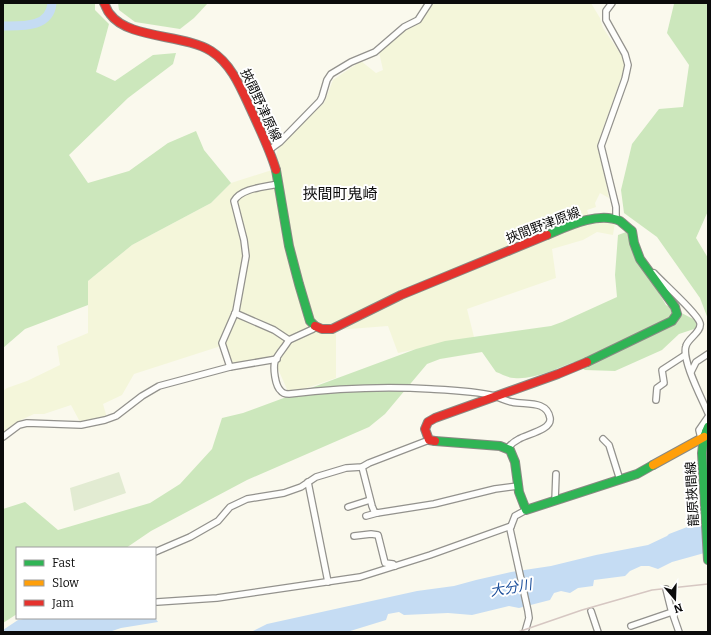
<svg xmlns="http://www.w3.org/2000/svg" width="711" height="635" font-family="Bitter,'Noto Sans JP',serif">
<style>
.farmland{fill:#f4f6da}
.forest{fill:#cce7bc}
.cemetery{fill:#e2ebd2}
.water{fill:#c5dcf3}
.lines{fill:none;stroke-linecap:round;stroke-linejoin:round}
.river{stroke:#c5dcf3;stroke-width:9}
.street-casing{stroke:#93928d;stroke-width:8}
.fast-casing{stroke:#898983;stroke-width:10}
.slow-casing{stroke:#898983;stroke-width:10}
.jam-casing{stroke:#898983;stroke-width:10}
.street{stroke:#fefefc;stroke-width:5.5}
.fast{stroke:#30b455;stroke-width:8}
.slow{stroke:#ff9f0a;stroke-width:8}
.jam{stroke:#e5322d;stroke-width:8}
.rail{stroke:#d6c7c2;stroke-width:1.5}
.labels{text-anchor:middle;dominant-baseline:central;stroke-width:4;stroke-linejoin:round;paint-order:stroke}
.street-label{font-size:13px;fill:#0b0b0b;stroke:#fff}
.water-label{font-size:14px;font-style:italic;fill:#174b99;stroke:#fff}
.quarter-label{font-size:15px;fill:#0b0b0b;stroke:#fff}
</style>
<rect width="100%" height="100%" fill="#faf9ed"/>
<path class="farmland" d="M431,3H591L600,18L603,28L624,59V68L622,76L601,134L599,144V149L609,198L600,193L595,203L596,207L587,210L591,222H615L613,235L597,232L583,240L552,249L556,278L467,309L474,337L398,353L388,326L336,330V378L289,394L275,362L231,365L224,345L134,374L122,395L103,404L107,418L80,422L71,405L44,414H34L21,420L3,434V391L7,388L27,381L60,365L57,346L88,333V281L132,245L211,203L231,183L272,170L279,145L324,103L333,80L361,61L376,73L383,70L379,52L403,30L416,25L424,16Z"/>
<g class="forest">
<path d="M3,3H95V10L109,24L96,72L115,81L153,55L176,53L173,64L128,98L69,155L88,183L129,171L168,143L196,131L204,150L231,183L211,203L132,245L88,281V305L25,329L3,348Z"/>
<path d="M118,3H208L194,18L180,29L135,22L119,10Z"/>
<path d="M677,3H708V211L696,238L708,258V319L700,298L657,237L624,213L621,190L632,144L659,109L683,107L689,65L667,33L674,4Z"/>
<path d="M629,231L646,271L666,305L699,322L697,328L679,334L662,350L615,371L585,370L574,362C555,369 534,380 514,378C508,378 502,374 496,372L482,352L440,359L427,364L385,414L369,427L247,480L151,531L126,548H17V614L3,623V509L25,502L58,530L150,503L180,484L212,449L222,418L243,413L416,349L445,341L551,326L562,322L617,297L615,275L618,235Z"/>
</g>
<path class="cemetery" d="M119,472L126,493L74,511L70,488Z"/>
<g class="water">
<path d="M695,524H708V552L672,562L658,569L649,566H641L630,571L625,576L594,580L593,586L578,588L570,593L561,591L554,593L550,600L519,608L509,606L472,615L448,613L404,615L399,612L388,614L386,620L347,632H251L267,624L417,591L454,586L476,580L511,572L551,566L596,555L648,545L667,536L669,534Z"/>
<path d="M29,618H155L158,622L121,628L109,632H3V630L18,620Z"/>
</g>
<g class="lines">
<path class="river" d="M3,26C22,26 50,28 52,3"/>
<defs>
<g id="street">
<path d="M612,3L606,11V20L625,54L628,65L625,79L601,146L616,207V220"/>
<path d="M269,150L280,142L320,101L322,97L327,80L331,74L351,62L375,52L404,27L418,20L429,3"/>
<path d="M654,273C662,282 698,314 700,323C702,332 688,338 686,346C681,359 702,399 708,413"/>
<path d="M235,313L274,330L289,340L313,329L315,326"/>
<path d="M289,340C285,347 278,354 275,361C273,368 275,386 281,391C283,394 286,394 289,394C339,388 382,386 431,389C451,390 476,391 495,396C500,398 506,401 512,402C525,405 547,400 550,418C552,430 527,434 519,439C515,441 511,444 508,448"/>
<path d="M230,367L222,343L236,311L246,256L244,240L234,201C241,188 265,187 278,184"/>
<path d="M691,372L696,362L708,354"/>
<path d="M656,400L657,388L664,383L662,370L685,355"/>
<path d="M3,437L19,425L27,423L81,425L105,420L116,416L142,396L159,386L230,367L277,359"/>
<path d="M701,438L699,430L708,417"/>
<path d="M603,439L609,445L620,480"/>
<path d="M362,467L372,506L374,511L377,513L434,504L495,489L518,486"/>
<path d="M308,482L328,582"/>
<path d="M555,501L556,474"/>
<path d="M348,507L370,500"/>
<path d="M366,516L377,513"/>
<path d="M354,536L371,534L378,535L385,563L393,564L395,566"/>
<path d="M155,552L190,537L218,521L230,507L247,499L284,493L301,487L316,477L346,468L362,467L369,463L429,440"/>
<path d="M666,589L671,609L679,632"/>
<path d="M157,602L217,598L360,577L430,555L511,526"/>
<path d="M591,611L598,632"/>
<path d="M631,626L672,612"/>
<path d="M525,632L529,618L528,611L510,529L515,516L526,510"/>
</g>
<g id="fast">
<path d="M276,170L289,246L299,284L310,321L315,326"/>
<path d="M547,235C566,227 598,211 620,221C624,224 628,228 632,231L634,243L640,259L675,307L677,314L672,321L587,362"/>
<path d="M708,427L704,437L702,453L708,560"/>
<path d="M435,441L500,446L510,450L515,462L519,492L526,510L637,474L653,465"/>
</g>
<path id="slow" d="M653,465L704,437"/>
<g id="jam">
<path d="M104,3C106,6 107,11 110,14C128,39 184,34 211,51C233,65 242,91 253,114C261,132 270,150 276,170"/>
<path d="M315,326L322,329H332L401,295L547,235"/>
<path d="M435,441L429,440L425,429L428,422L435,418L558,374L587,362"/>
</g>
</defs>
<use href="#street" class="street-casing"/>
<use href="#fast" class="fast-casing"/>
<use href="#slow" class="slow-casing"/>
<use href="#jam" class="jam-casing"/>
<use href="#street" class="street"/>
<use href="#fast" class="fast"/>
<use href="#slow" class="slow"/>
<use href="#jam" class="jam"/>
<path class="rail" d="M518,632L582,610L652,590L708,584"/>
</g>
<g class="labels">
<g class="street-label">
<text transform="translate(261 105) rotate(65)">挾間野津原線</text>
<text transform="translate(543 225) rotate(-21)">挾間野津原線</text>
<text transform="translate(692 494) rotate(-93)">龍原挾間線</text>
</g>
<g class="water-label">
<text transform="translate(511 588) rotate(-10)">大分川</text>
</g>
<g class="quarter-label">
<text x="340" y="194">挾間町鬼崎</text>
</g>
</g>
<rect width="711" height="635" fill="none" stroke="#0b0b0b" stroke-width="8"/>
<rect x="16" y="547" width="140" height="72" fill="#ffffff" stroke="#9d9d9d"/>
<rect x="24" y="560" width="20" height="6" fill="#30b455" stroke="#9d9d9d"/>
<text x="52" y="567" font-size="12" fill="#0b0b0b">Fast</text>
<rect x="24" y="580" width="20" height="6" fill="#ff9f0a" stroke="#9d9d9d"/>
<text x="52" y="587" font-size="12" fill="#0b0b0b">Slow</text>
<rect x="24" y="600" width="20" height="6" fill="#e5322d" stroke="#9d9d9d"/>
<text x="52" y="607" font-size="12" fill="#0b0b0b">Jam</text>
<g transform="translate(675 599) rotate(161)" stroke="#ffffff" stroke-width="3" paint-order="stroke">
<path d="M0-3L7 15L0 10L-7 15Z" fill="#0b0b0b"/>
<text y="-6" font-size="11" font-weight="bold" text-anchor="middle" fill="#0b0b0b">N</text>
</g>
</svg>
